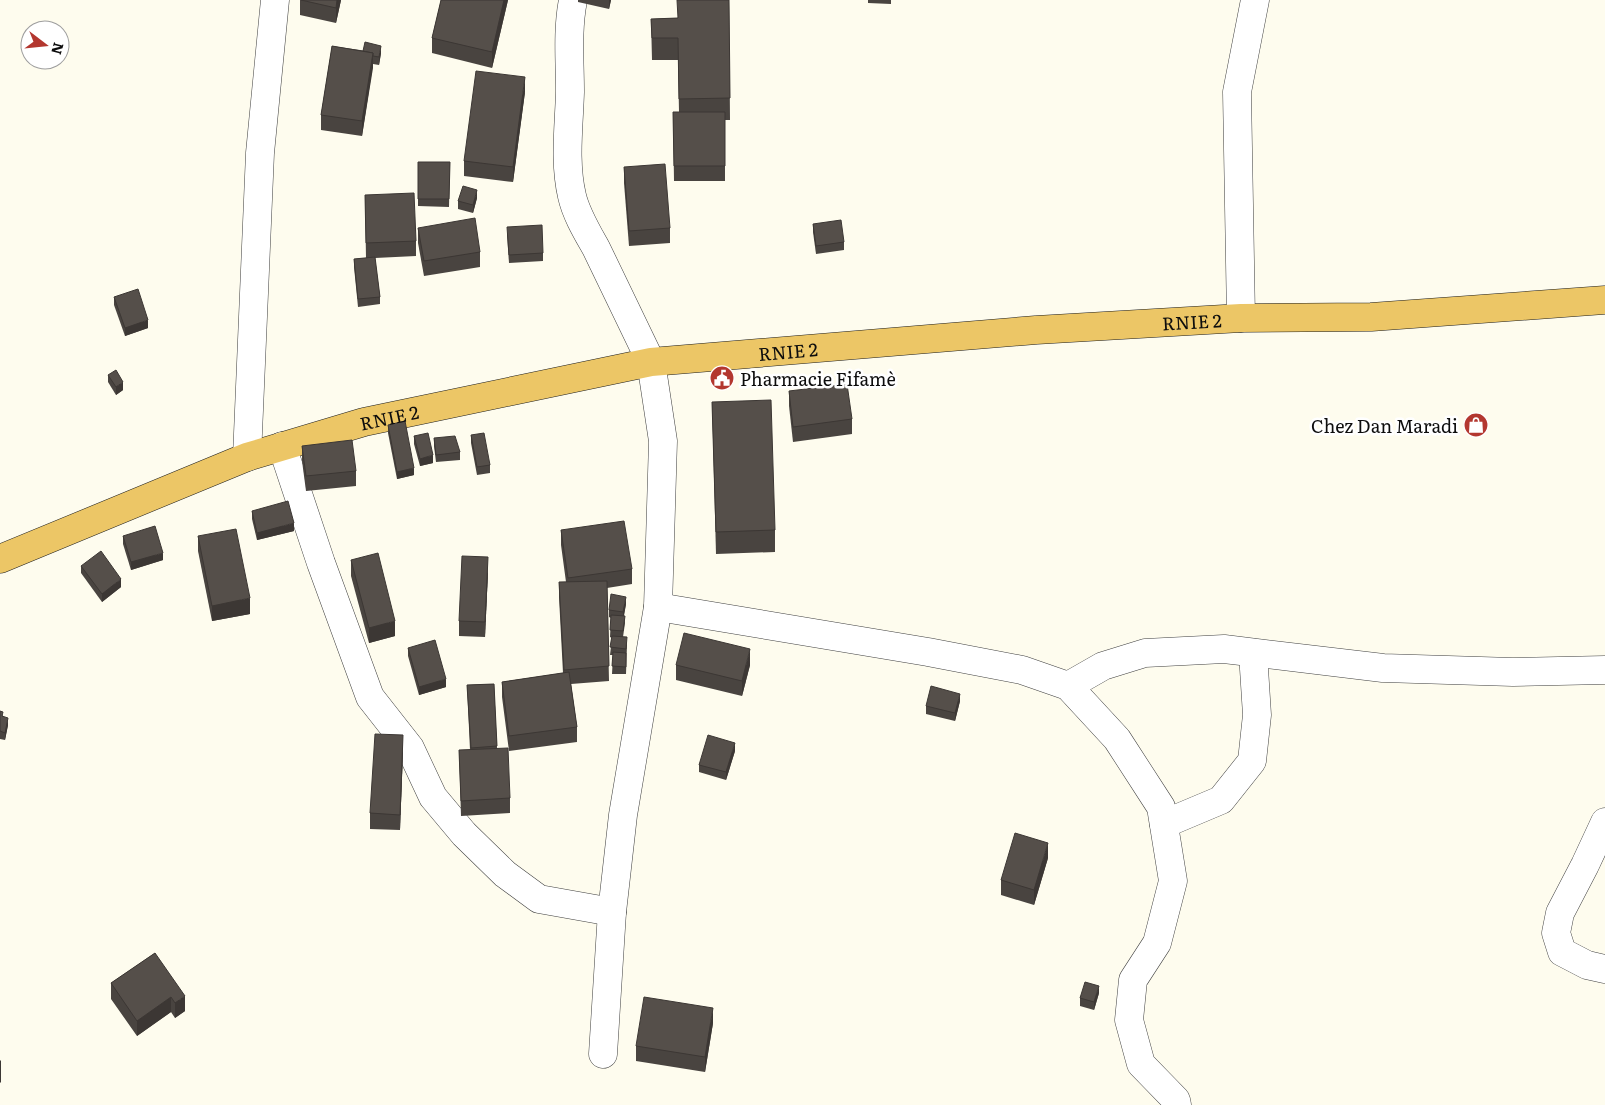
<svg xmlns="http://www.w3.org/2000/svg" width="1605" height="1105" font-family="Literata,serif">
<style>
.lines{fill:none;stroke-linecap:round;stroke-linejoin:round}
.minor-casing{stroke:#404040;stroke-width:29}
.trunk-casing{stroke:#1e1e1e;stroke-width:29}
.minor{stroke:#fff;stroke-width:28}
.trunk{stroke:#ecc666;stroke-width:28}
.wall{fill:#494440}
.shaded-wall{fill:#3c3734}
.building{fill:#554f4a;stroke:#3c3734}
.labels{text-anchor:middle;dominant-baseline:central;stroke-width:5;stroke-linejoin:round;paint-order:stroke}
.street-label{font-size:18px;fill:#0d0d0d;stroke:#fff}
.poi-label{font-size:18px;fill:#0d0d0d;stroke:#fff;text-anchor:start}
</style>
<rect width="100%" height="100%" fill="#fefcee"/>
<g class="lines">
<defs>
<g id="minor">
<path d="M573,0C567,31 570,61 570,92C569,126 564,162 572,196C576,214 587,232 596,248L651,362L663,441L658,607L623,815L612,912L603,1054"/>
<path d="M1241,318L1237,92L1255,0"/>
<path d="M282,446L321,563L370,697L410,748L433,797L464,834L505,874L539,899L612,912"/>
<path d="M247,457L260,153L275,0"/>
<path d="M658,607L928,652L1022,670L1068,686L1117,739L1161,807L1173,881L1157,943L1133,980L1129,1020L1141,1064L1176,1100L1177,1105"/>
<path d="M1068,686L1103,666L1145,653L1224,649L1383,668L1513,672L1605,670"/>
<path d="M1605,822L1585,865L1560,913L1556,933L1562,952L1587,965L1605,969"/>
<path d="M1164,824L1221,800L1252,761L1257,715L1253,653"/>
</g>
<g id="trunk">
<path id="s1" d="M0,559L247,457L364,422L651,362L1036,330L1241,318L1371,317L1605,300"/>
</g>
</defs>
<use href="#minor" class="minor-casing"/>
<use href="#trunk" class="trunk-casing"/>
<use href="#minor" class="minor"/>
<use href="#trunk" class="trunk"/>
</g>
<g class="wall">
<path d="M300,0H341L336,23L300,15Z"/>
<path d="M441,0H508L492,68L432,53V38Z"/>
<path d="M578,0H611L609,9L578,2Z"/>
<path d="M729,0L730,120H725V181H674L673,112H679L678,60H652L651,19L677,18Z"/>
<path d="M868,0H891V4L868,3Z"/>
<path d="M332,46L381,53L379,65L373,64L362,136L321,130V115Z"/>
<path d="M525,92L513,182L464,176V161Z"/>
<path d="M418,162H450L449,207L418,206Z"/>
<path d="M624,167L670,228V243L629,246L624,183Z"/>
<path d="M365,195L416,241V256L375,258L380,297V304L358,307L354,267V259L366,258Z"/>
<path d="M477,198L473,213L458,209V201Z"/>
<path d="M813,224L844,242V250L816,254L813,232Z"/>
<path d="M418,228L480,252V267L424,276L418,243Z"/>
<path d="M507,234L543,253V261L509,263Z"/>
<path d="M114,297L148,328L125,336L114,305Z"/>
<path d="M108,375L123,390L116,395L108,382Z"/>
<path d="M789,391L852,419V434L793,442L789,406Z"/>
<path d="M712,402L775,530V552L716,554Z"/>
<path d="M388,425L414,475L397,479L388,433Z"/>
<path d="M471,435L490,465V473L477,475L471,443Z"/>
<path d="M414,436L433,463L420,466L414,444Z"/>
<path d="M434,438L460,452V460L436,462L434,446Z"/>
<path d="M302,446L356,471V486L306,491L302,461Z"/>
<path d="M252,511L294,531L257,540L252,519Z"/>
<path d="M561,530L632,569V584L607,588L609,681L571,684L577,727V742L509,751L502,697V682L563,673L559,597V582H566L561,545Z"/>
<path d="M123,536L163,560L131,570L123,544Z"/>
<path d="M198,536L250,614L212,621L198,551Z"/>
<path d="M351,560L395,636L369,643L351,576Z"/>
<path d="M81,566L121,587L102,602L81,573Z"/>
<path d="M488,572L485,637L459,636V621Z"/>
<path d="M626,604L624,616L625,623L623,637L627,645L626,674H612L613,655H610L612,638L610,637L611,618L609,617V610Z"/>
<path d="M408,648L446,687L419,695L408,656Z"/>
<path d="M676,665H750L742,696L676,680Z"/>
<path d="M494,684L497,748L510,798V813L461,816L459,750H470L467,685Z"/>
<path d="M960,701L955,721L926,714V706Z"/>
<path d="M0,711L8,725L5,740L0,739Z"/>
<path d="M403,751L400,830L370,829V813Z"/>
<path d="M735,751L726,780L699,772V765Z"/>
<path d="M1048,858L1034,905L1001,895V880Z"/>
<path d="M155,953L185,1011L175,1018L171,1012L137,1036L111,999V983Z"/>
<path d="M1099,993L1094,1010L1080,1006V998Z"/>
<path d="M713,1023L705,1072L636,1061V1046Z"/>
</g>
<g class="shaded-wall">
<path d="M337,0H341L336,23V8Z"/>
<path d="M504,0H508L492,68V52Z"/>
<path d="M609,0H611L609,9Z"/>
<path d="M381,46V53L379,65V57Z"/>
<path d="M373,53V68L362,136V121Z"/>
<path d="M525,77V92L513,182V167Z"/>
<path d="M477,190V198L473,213V205Z"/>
<path d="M148,320V328L125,336V328Z"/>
<path d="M123,382V390L116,395V387Z"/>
<path d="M433,455V463L420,466V459Z"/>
<path d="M414,468V475L397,479V472Z"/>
<path d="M294,523V531L257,540V533Z"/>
<path d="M163,553V560L131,570V562Z"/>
<path d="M488,557V572L485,637V622Z"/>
<path d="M121,579V587L102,602V594Z"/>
<path d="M626,597V604L623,619V612Z"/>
<path d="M250,598V614L212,621V606Z"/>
<path d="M395,621V636L369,643V628Z"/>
<path d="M750,649V665L742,696V681Z"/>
<path d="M446,679V687L419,695V687Z"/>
<path d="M960,694V701L955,721V713Z"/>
<path d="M8,718V725L5,740V733Z"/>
<path d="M403,735V751L400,830V815Z"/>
<path d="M735,743V751L726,780V772Z"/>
<path d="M1048,843V858L1034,905V890Z"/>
<path d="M1099,986V993L1094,1010V1002Z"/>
<path d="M185,996V1011L175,1018V1003Z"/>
<path d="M171,997V1012L137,1036V1021Z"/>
<path d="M713,1008V1023L705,1072V1057Z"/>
<path d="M1,1060V1082L0,1083V1061Z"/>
</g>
<g class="building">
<path d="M301,0H337L336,8Z"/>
<path d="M441,0H504L492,52L432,38Z"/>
<path d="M677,0H729L730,98L679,99L678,38H652L651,19L678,18Z"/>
<path d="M365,42L381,46L379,57L373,56V53L363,51Z"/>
<path d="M332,46L373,53L362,121L321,115Z"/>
<path d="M476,71L525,77L513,167L464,161Z"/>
<path d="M673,112H725V166H674Z"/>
<path d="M418,162H450L449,199H418Z"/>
<path d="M665,164L670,228L629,231L624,167Z"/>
<path d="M463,186L477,190L473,205L458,201Z"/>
<path d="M414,193L416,241L366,243L365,195Z"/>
<path d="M475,218L480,252L424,261L418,228Z"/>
<path d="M841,220L844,242L816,246L813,224Z"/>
<path d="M542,225L543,253L509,255L507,227Z"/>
<path d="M375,257L380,297L358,299L354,259Z"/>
<path d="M138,289L148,320L125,328L114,297Z"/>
<path d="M116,370L123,382L116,387L108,375Z"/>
<path d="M847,384L852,419L793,427L789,391Z"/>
<path d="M771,400L775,530L716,532L712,402Z"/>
<path d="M405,421L414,468L397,472L388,425Z"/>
<path d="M428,433L433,455L420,459L414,436Z"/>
<path d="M484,433L490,465L477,467L471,435Z"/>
<path d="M455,436L460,452L436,455L434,438Z"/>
<path d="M352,440L356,471L306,476L302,446Z"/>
<path d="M288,501L294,523L257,533L252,511Z"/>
<path d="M624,521L632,569L568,578L561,530Z"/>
<path d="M155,526L163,553L131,562L123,536Z"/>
<path d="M236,529L250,598L212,606L198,536Z"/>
<path d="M101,551L121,579L102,594L81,566Z"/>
<path d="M378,553L395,621L369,628L351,560Z"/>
<path d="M462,556L488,557L485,622L459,621Z"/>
<path d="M607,581L609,666L564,670L559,582Z"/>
<path d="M611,594L626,597L623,612L609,610Z"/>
<path d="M611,615L625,616L623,631L610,630Z"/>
<path d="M684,633L750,649L742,681L676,665Z"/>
<path d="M612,636L627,637L626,649L610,647Z"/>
<path d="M435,640L446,679L419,687L408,648Z"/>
<path d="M613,652L626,653V667L612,666Z"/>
<path d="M569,672L577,727L509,736L502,682Z"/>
<path d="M494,684L497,746L471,748L467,685Z"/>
<path d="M931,686L960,694L955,713L926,706Z"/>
<path d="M0,711L3,712L2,716L8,718L5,733L0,731Z"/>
<path d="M375,734L403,735L400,815L370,813Z"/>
<path d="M708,735L735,743L726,772L699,765Z"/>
<path d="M508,748L510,798L461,801L459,750Z"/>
<path d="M1015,833L1048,843L1034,890L1001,880Z"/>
<path d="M155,953L185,996L175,1003L171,997L137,1021L111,983Z"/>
<path d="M1085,982L1099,986L1094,1002L1080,998Z"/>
<path d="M644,997L713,1008L705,1057L636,1046Z"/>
</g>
<defs>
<symbol id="civic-disc" viewBox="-11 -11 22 22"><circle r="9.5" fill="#b3372f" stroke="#fff"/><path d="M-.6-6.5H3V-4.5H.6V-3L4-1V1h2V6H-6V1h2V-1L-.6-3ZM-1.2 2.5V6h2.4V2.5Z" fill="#fff"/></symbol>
<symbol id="shop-disc" viewBox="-11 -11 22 22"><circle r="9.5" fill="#b3372f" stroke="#fff"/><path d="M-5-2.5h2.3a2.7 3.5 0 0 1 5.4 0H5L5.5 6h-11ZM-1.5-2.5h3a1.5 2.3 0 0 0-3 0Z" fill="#fff"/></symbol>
</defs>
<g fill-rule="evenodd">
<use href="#civic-disc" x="708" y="364" width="28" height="28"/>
<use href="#shop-disc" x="1462" y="411" width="28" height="28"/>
</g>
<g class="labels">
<g class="street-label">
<text stroke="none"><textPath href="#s1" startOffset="1225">RNIE 2</textPath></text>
<text stroke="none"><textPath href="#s1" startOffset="820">RNIE 2</textPath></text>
<text stroke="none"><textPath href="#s1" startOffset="415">RNIE 2</textPath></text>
</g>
<g class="poi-label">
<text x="740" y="378">Pharmacie Fifamè</text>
<text x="1458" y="425" text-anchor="end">Chez Dan Maradi</text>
</g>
</g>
<g transform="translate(45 45) rotate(106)"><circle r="24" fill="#ffffff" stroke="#9e9e9e"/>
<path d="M0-4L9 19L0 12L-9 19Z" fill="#b3372f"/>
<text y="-8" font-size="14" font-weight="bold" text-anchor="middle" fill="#0d0d0d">N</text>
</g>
</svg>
